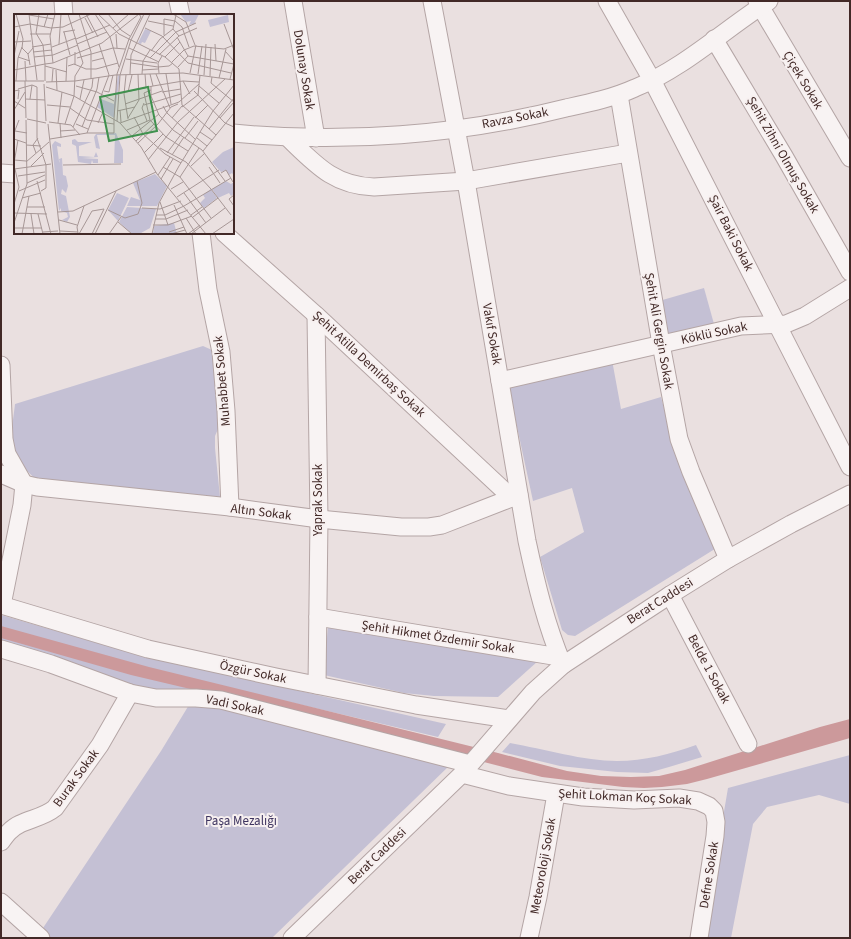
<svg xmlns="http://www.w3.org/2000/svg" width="851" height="939" font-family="'Source Sans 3',sans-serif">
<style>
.green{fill:#c4c0d4}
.water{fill:#cc999b}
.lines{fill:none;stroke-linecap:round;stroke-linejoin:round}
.minor-casing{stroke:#b4a5a5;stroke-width:19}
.minor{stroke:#f8f3f3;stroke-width:17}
.labels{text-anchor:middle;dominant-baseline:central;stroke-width:4;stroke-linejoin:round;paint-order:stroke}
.street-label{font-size:13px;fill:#422927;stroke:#f7f0f0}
.park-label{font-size:13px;fill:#3e345f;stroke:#f7f0f0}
.inset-road{fill:none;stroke:#a79796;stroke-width:1}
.view{fill:#3f914e;fill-opacity:0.15;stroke:#3f914e;stroke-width:2}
.inset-edge{fill:none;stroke:#422927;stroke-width:2}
</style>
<rect width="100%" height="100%" fill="#eae0e0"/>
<g class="green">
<path d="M704,288L714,324L666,335L659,301Z"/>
<path d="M203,346L212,350L221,422L215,436V448L220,497L35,479C30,473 22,467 18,460C8,444 13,422 15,404Z"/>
<path d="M612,360L621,409L661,397L677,455L718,547L575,636L568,635L562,630L540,557L584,532L572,488L533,501L508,385Z"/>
<path d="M1,615L139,655L446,724L438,737L196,680L191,697L145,691L1,646Z"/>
<path d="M328,625L538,661L498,697L434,696L404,693L324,675Z"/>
<path d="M192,700L450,765L272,938H49L41,931L161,751Z"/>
<path d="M510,743C544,749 584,761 617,761C644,761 671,754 696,745L702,757L669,767L648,773L617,772L560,766L502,752Z"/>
<path d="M850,755V804L819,795L767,807L753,824L731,938H704L710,894L728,788Z"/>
</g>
<path class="water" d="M1,626L149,667L498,753L567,771L601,776L631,777L659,776L685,770L820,727L850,719V738L707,779L687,784L662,787L644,788L623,787L542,777L321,720L131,675L1,638Z"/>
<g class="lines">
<defs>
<g id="minor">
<path d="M63,1L64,15"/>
<path d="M178,1L181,15"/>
<path d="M293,1L316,138"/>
<path d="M432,1L466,181L527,541C536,583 546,625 563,665"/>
<path d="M607,1L652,80L850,467"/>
<path d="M757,1L850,158"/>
<path d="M714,39L784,156L850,272"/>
<path d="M619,95L661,344L679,439L691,472L728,559"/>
<path d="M233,133C343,144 459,135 566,108C589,103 613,98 635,88C684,68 725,29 769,1"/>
<path d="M288,138C315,164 334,186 374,187L466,181L628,153"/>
<path d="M1,173L15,174"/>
<path d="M201,233L208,290L221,352L226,411L230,507"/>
<path d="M224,233L316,315L512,498"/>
<path d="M316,315L319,519L317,685"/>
<path d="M1,365L4,439L7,454L24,484L22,505L2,605"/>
<path d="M500,381L741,326L786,324L805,316L850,288"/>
<path d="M1,474L24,484L37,487L230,507L319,519L401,527H429L442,525L519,495"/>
<path d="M670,595L748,744"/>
<path d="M1,605L148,649L276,677L416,705L509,719"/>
<path d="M318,617L559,657"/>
<path d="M1,649L51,664L130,693L156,698H196L221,700L470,764"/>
<path d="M462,774L509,786L583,797L634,800L679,798L698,801L709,806L714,811L716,822L715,836L699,938"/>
<path d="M1,842C6,835 11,828 20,824C32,818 44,817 55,808L100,745L130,693"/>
<path d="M1,902L41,938"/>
<path d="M292,938L462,774L533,692L563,665L670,595L728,559L791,524L850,494"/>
<path d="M529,938L538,897L556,794"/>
</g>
</defs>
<use href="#minor" class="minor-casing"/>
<use href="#minor" class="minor"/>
</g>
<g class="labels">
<g class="street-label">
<text transform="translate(304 70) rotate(81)">Dolunay Sokak</text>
<text transform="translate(803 80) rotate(59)">Çiçek Sokak</text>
<text transform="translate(515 118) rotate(-11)">Ravza Sokak</text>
<text transform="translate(783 155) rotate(60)">Şehit Zihni Olmuş Sokak</text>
<text transform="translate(731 233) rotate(63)">Şair Baki Sokak</text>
<text transform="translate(659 331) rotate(80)">Şehit Ali Gergin Sokak</text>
<text transform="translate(714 333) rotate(-12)">Köklü Sokak</text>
<text transform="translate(492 334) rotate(80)">Vakıf Sokak</text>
<text transform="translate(369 364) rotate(43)">Şehit Atilla Demirbaş Sokak</text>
<text transform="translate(222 381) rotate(-95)">Muhabbet Sokak</text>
<text transform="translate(318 500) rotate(-90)">Yaprak Sokak</text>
<text transform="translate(261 512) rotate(7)">Altın Sokak</text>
<text transform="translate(660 601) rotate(-32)">Berat Caddesi</text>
<text transform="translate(438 637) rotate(9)">Şehit Hikmet Özdemir Sokak</text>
<text transform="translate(709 669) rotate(62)">Belde 1 Sokak</text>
<text transform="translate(253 672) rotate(12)">Özgür Sokak</text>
<text transform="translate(235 705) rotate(12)">Vadi Sokak</text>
<text transform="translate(76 778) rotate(-54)">Burak Sokak</text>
<text transform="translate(625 797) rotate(3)">Şehit Lokman Koç Sokak</text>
<text transform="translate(377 856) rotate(-44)">Berat Caddesi</text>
<text transform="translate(543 866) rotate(-80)">Meteoroloji Sokak</text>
<text transform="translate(709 875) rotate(-81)">Defne Sokak</text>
</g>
<g class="park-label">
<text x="241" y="821">Paşa Mezalığı</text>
</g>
</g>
<g transform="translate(14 14)">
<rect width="220" height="220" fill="#eae0e0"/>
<path d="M166,0H185L180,10L175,11L177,7L172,8ZM214,1L215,8L196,13L194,6ZM131,15L137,17L131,29L128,28L127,30L124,29ZM104,61L106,62L100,104L83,93L87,85L100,90ZM102,119L109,136V149H100L101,121H83L86,135L82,134L80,123L82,120ZM61,125L64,128H78L65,132V142L80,143L82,138L84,143L68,144L84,145V149H79L78,146L77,150L64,148L62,132L58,130V126ZM41,127L47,130V133L43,132L45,147L46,149L45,145L48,144L49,161L52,162L54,172L52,179L48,175L47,180L52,182L56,203L53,208L48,206L54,203L53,199L47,197V194L45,197L38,131ZM220,133V162L218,159L215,161L212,156L207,158L198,148L209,138ZM141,160L153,172L143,192H113L117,183L126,186L119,169ZM212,167L217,170L220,168V180L217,182L215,179L204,184L198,175ZM197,175L203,184L190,194L186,189L191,184L189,181ZM103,179L115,184L104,207L94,196ZM113,193L142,195L136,214L127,219L118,220L105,208ZM160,209L163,220H139L140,212Z" fill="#c4c0d4"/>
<path class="inset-road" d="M2,0L9,25L8,34L14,40M15,0L23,66M65,0L77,38V65M72,0L84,23M81,0L96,23L105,53M84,0L105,20L151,43L165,55L168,91L202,121M94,0L107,16L116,22M159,0L172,8L181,31M15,1L40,5M162,1L159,15L165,22M71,4L79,19M134,7L159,12M210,10L220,36M0,13L16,10L37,14L49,13L77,0M30,13L34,0M99,14L115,0M131,14L148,22L174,49L217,59M49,18L61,16M50,18L56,41M16,20H36M102,20L103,34M150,21V5L161,7L168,13L175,33M163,23L174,42M62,25L96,11M0,28L17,27M45,30L47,0M63,30L93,18M201,30L202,47M18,33L37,30M38,33L62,24M115,34L145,48M137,37L146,25L159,15M211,37L220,47M19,38L38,36M61,38V51M145,41L165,22L183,14M0,42L5,17M4,43L16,47M20,43L39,41L64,31M151,43L166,28M63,44L99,34L111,35M136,44L162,18L182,9M112,45L143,49M11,47L12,67M78,47L90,44M158,48L170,36L180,32L210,35L220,31M39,49L88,29L125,0M117,49L144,53L155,52L159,49M16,51L14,40L19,34M31,52L53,58M54,52L60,50L72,55H82L104,49M164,53L174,42L220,50M0,56L31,50L29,31L22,19L25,0M42,56L43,76M128,56L144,55M145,59L144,49L148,42M176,59L182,31M116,60L117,41L136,0M128,60L129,47L136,36M131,60L132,73M136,60L139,72M142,60L156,94M152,60L157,90M184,60L188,32M112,61L110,80L114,105M190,61L192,30M196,62L197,33M198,63L197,69L220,88M205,64L212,35M216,65L220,50M0,67H30M2,67L4,44L8,33M11,67L12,104M31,67V50L39,49L36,22L41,0M52,67L53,43M169,67L176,80M32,68L61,67L101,61L169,59L220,66M38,68L39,55M30,70L32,107M62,72L83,78L100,87M137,72V82L145,101L159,116L188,136L211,167M185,72L205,89M32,73L60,82L106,109L127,133L143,160L192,220M4,75L18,71L23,73V124L32,151V174L27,177M137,76L130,79L136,106L152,123L174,137M0,77L5,76L4,85M90,77L95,78L99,61M180,77L211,109L220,113M114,78L118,61M148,78L167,75M103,80L139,72L169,67L185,68M11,85L31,86M16,85L18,71M66,85L70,66M0,87L11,94M130,89L128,94L133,107M111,90L148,77M33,91L56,93M130,91L167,80M149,92L153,99L181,125M168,93L184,81L186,61M56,94L73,106L100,110M0,96L11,78M106,96L107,108M103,97L121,93M120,103L129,120L151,140L167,149M114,104L125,86L124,60M158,104L168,92M181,104L194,91M206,104L220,88M13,105L32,109M100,105L103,60L115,25L127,3L125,0M103,107L106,61L117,26L130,0M35,108L57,111L66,121M44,109L48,78M46,109L47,124M84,109L89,98M106,109L165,88L185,70M34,110L46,220M51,110L60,82L61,62L69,49L54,0M62,110L74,115M59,113L78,73L79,64M68,113L83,75L85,63M195,115L220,84M113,116L136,106M1,117L13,119M46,117L61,116M186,118L198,126M0,119L5,106M73,119L95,61L85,30M118,122L145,100M171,124L184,107M183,124L193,132M0,125L12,129M36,125L73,119H100V105M122,127L140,110M124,129L144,110L157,93L164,90M12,131L27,132M146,134L172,148L197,175M189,137L220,99M22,139L19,131L24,124M130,139L149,120M153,139L180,103M158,141L170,123M0,146L12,147M134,146L164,108L211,65M12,148L35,128M0,149L4,126M49,151L107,150M17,152L30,139M177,152L191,139M149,153L166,163L197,204M195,153L206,169M0,155L37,150M207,159L212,156L219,168M144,161L156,143M4,162L31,158M166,163L185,134M147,165L159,145M23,167L37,220M13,169L31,161M157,175L169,168M197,175L217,201M5,177L31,166M170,179L192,209M220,181L215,185L220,192M163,183L205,156M8,184L27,179M146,188L154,211M0,190L5,173L1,155M160,191L173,220M170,192L217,164M13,193H31M128,194L146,195L167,187M94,196L111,204L124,200L128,189L123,167M44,198L59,197L142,158M0,199L33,200M17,200L20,220M24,200L29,220M142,201H151L170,192M177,201L188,193M179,203L204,184M172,204L182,220M141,205H152L174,196M45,206L63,211M104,208L118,220M0,209L13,170L12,106M139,211H154L178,202M0,214H28M46,217L64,218M29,218L44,217M155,218L170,213M64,219L63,213L70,192M8,220L15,182M65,220L78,197L90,195L78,220M81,220L102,177M95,220L107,203M138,220L145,189L165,152L199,97L220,71M157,220L171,216M174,220L186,211M177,220L211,194M198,220L220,205"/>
<path class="view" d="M134,73L143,117L95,127L86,83Z"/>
<rect width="220" height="220" class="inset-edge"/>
</g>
<rect width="851" height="939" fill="none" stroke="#422927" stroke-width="4"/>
</svg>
